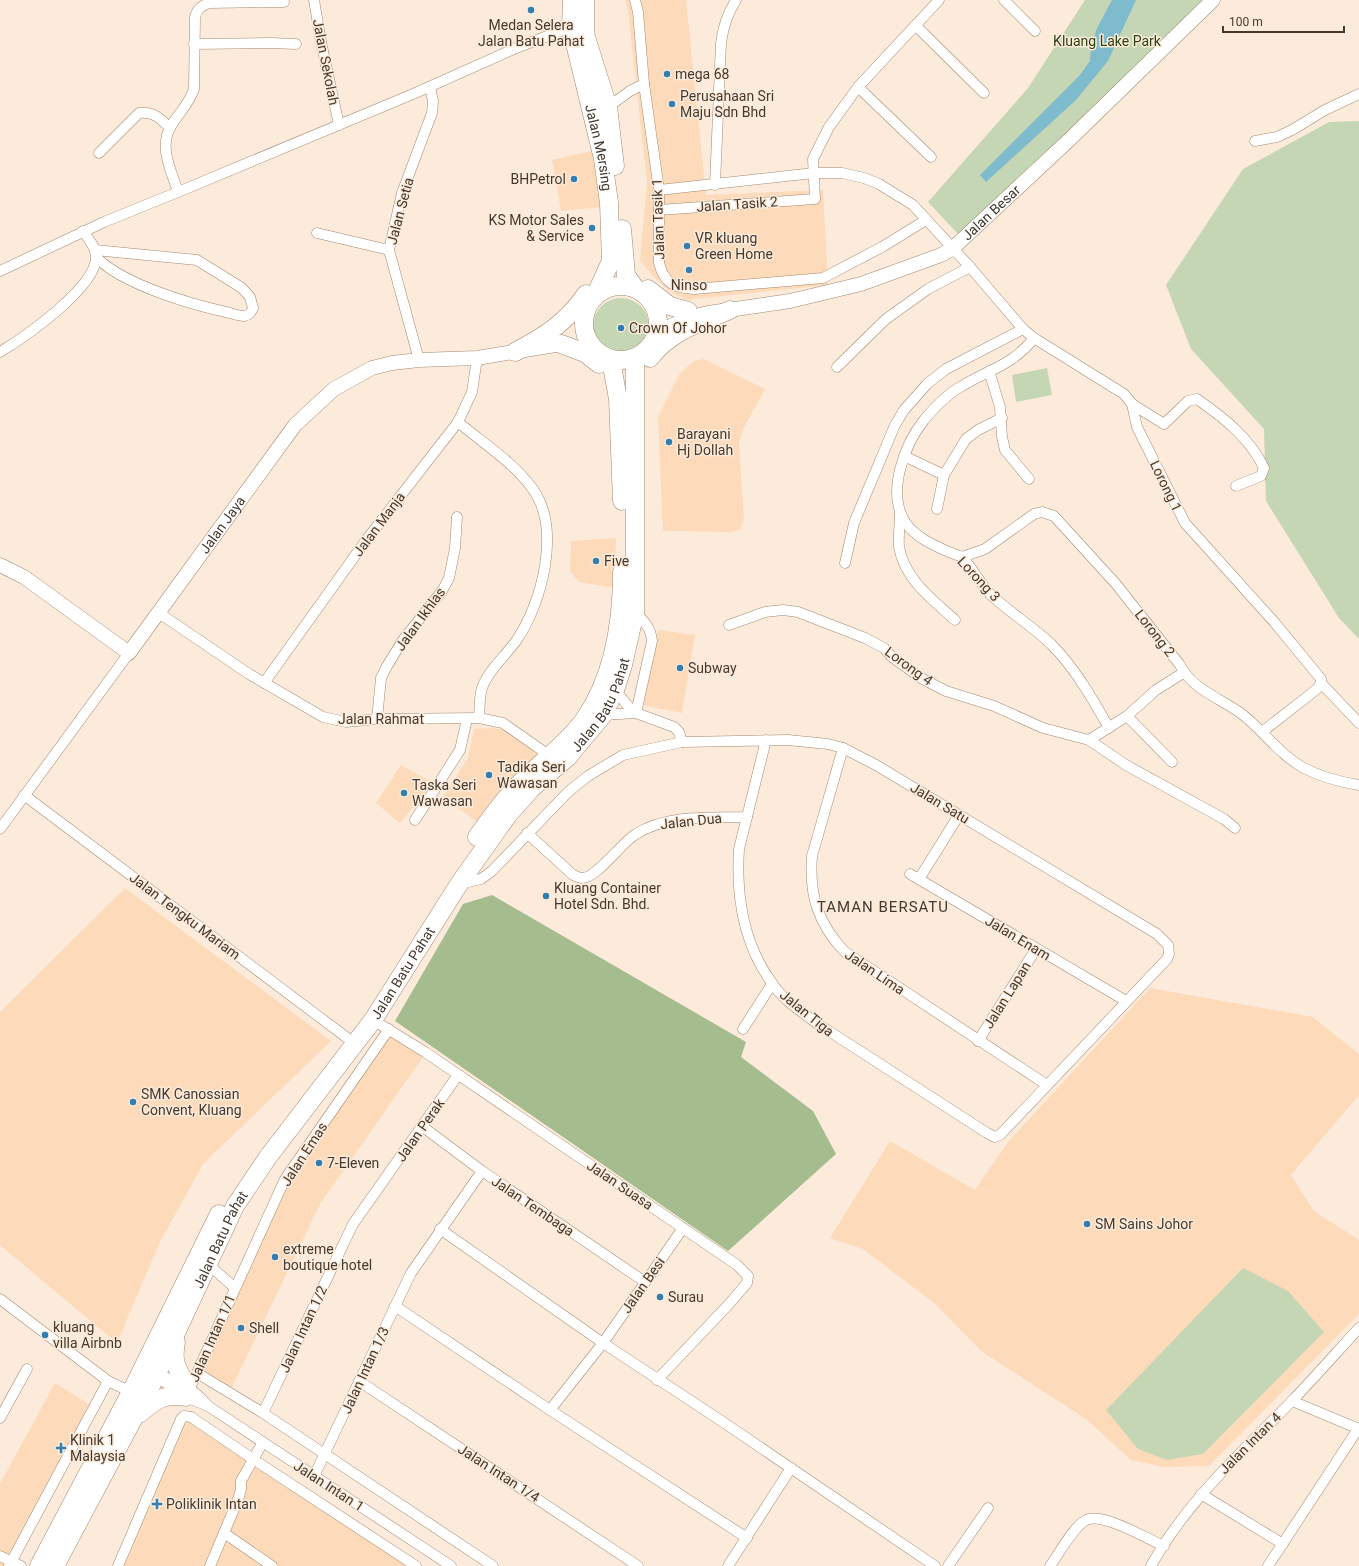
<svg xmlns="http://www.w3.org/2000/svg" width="1359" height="1566" font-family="Roboto,sans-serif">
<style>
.built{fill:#fddbba}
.green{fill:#c5d6b4}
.forest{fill:#a5bc8e}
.water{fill:#7ebbcd}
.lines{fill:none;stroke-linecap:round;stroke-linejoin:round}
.street-casing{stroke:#a2886f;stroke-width:11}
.secondary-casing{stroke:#a2886f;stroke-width:15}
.highway-casing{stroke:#a2886f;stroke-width:19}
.street{stroke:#fff;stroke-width:10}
.secondary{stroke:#fff;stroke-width:14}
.highway{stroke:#fff;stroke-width:18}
.poi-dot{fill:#317fb2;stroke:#fcebdb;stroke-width:1.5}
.labels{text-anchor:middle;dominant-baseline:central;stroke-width:3;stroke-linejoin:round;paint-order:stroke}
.poi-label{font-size:14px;fill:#44392e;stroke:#fcebdb;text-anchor:start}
.park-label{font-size:14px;fill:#2d4311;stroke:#fcebdb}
.street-label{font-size:14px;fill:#44392e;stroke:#fcebdb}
.neighbourhood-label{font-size:15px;letter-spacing:1px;fill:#44392e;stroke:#fcebdb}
</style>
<rect width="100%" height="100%" fill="#fcebdb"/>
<g class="built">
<path d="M625,0H686L706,195L823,190L828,285L686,300L670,292L653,276L640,260L647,182L628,11Z"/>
<path d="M592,151L601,207L561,211L552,160Z"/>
<path d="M704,359L765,389L744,427L739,442L744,520L740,529L732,532L663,531L658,417L680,373L694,361Z"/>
<path d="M616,538L615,588L579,582L570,571L571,541Z"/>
<path d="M658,630L695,635L682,713L642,705Z"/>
<path d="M492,728L513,731L533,748L537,758L480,824L443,797L468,758L474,729Z"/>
<path d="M401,765L433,783L400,823L376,803Z"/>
<path d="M125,888L331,1041L203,1164L159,1244L117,1343L0,1245V1012Z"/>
<path d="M1150,988L1313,1017L1359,1054V1095L1291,1175L1314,1211L1359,1240V1314L1209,1466L1162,1467L1131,1460L1086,1419L981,1351L934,1303L863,1249L830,1238L890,1141L975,1190L1007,1143Z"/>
<path d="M393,1028L428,1050L320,1204L231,1389L201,1371L287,1182Z"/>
<path d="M55,1383L92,1406L6,1566H0V1484Z"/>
<path d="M179,1416L299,1485L421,1566H115Z"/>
</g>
<g class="green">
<path d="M1085,0H1211L961,237L928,202L1028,88Z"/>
<path d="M1359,121V639L1339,618L1266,501L1264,429L1191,349L1166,285L1243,169L1329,122Z"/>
<circle cx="621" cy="326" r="28"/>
<path d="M1047,368L1052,395L1016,402L1012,375Z"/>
<path d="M1243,1268L1288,1291L1324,1332L1203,1454L1167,1460L1138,1449L1106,1410Z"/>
</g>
<path class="forest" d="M492,895L746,1042L741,1057L813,1111L836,1154L728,1251L395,1021L463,904Z"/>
<path class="water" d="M1112,0H1136L1108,61L1076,100L986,182L980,175L1079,76L1090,61L1091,47L1097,28Z"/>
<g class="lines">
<defs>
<g id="street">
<path d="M314,0L321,42L339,125"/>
<path d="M635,0L638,12L644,84L659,190V263C664,283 674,288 694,289L823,278L882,247L926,220"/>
<path d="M1004,0L1035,31"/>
<path d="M915,25L984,93"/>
<path d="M194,44L271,43L296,44"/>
<path d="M858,87L931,157"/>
<path d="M608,107L630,91L644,84"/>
<path d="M1255,141L1277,137L1292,130L1325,110L1359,94"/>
<path d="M99,153L139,113C153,111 160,118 170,128"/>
<path d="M715,185L721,43C723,27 727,14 736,0"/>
<path d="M659,190L814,173H842L864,178L879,184L913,205L970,267L1023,329L1034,338L1124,394L1132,404L1137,427L1185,523L1275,623L1321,679V683L1317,689L1262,732"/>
<path d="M178,192C172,172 158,147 171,126C179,113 189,104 194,89L195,17C197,9 201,6 209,3L284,2"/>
<path d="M659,210L815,199L813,159L829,127L858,87L939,0"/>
<path d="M317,233L389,250"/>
<path d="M95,250L197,260L242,288L250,297L253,308C251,313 249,315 244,316C238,316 231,313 226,312C189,304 123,284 97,258"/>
<path d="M0,271L104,222L178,192L413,94L516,48L571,27"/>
<path d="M1034,338C1013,365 990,369 962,386C947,394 935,407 924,420C905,444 886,492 905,522C915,537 933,545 949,552C953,554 959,555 963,558C973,569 980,583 990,594C1009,612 1032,626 1051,644C1075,668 1092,698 1109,728"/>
<path d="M0,352C25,337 95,288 96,258C97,248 88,239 83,231"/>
<path d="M419,360L389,250L402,193L432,113L433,101L430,87"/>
<path d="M837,367L886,319L928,289L970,267"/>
<path d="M989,371L1000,407L1002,437L1005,450L1029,479"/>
<path d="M1132,404L1164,424L1188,401L1197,399C1224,418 1250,438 1264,468L1261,476L1236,486"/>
<path d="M458,422C483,443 513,462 532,488C562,528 542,604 516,641C505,656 488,671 482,688C479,697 480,708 479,718"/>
<path d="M904,456L944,475"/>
<path d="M937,509L944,475L966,439L978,430L1002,418"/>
<path d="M900,513C900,524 898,537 899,547C905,580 932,599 955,620"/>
<path d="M962,557L985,549L1034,514L1042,512L1054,516L1116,584L1180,665C1191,688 1219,698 1239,712C1262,728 1278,754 1304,768C1321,777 1340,782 1359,785"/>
<path d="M845,563L854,523L895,425L904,410L927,384L946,369L1023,329"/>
<path d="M635,612C644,621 651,628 652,641L636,713"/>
<path d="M159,613L249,674L323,717L346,722L377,719L479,718L503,723L550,756"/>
<path d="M729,625L765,612L783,610L798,612L865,638L884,648L892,657L921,678L946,691L994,706L1043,728L1089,740L1126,765L1224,819L1235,828"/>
<path d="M264,683L367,539L458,422L472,392L477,358"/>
<path d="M1321,683L1359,723"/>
<path d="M615,690L633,712"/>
<path d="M603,715L636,713L674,727L679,732L682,742"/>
<path d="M1127,716L1172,762"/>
<path d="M377,719L381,678L387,666L403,640L442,591L449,578L455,548L457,517"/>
<path d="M1089,740L1127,716L1156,690L1183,673"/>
<path d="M843,748L812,856C809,895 818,924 845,952L1047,1085"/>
<path d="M24,795L346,1037"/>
<path d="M415,820L460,750L467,719"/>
<path d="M0,829L129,653"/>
<path d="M527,833L573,875C576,876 579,878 582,878C596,879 622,842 636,834C667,814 711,818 747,817"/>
<path d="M910,874L1126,1001"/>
<path d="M919,879L959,815"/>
<path d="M459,884L481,879L492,871L568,792L588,776L623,755L682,742L788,740L828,744L843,748L876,765L1157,934L1168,945L1169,954L1167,959L1000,1135L995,1137L987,1133L818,1024C802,1012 783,1000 772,983C744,945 736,896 739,849L766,740"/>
<path d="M373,1020L425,1052L737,1265L748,1276L747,1283L729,1304L657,1380"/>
<path d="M743,1029L772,984"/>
<path d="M978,1041L1036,949"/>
<path d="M423,1127L482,1171L645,1282"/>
<path d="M440,1229L603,1343L723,1422L935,1566"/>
<path d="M209,1265L235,1288"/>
<path d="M0,1299L108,1381L131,1392"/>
<path d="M395,1306L550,1410L747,1538"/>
<path d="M197,1373L263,1413L493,1566"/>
<path d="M156,1376L186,1397L208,1406L451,1566"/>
<path d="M158,1376C179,1380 195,1390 208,1406"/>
<path d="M359,1381L638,1566"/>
<path d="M190,1388L285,1179L389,1029"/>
<path d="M1292,1401L1359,1429"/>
<path d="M550,1410L603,1343L683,1228"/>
<path d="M263,1413L353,1224L458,1075"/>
<path d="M0,1418L27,1369"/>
<path d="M259,1463L416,1566"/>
<path d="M314,1476L411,1273L482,1171"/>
<path d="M1201,1494L1283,1544"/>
<path d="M224,1533L272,1566"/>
<path d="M0,1556L21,1566"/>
<path d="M9,1566L108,1381"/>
<path d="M118,1566L181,1419L184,1416L191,1417L253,1459"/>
<path d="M210,1566L239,1497L241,1489V1481L263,1442"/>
<path d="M728,1566L791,1468"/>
<path d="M948,1566L988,1508"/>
<path d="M1050,1566C1059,1554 1073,1527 1086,1520C1103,1512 1147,1539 1164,1546"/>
<path d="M1151,1566C1186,1502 1241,1453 1291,1402C1314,1378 1336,1353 1359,1328"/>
<path d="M1268,1566L1358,1429"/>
</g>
<g id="secondary">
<path id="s1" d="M655,339L671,326L691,317L708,313L790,301L861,284L941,255L952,249L1068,141L1213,0"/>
<path id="s2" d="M0,565L24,577L129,653L295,425L334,389L372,368L392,363L419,360L477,358L561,344L571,346"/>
</g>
<g id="highway">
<path id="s3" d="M572,0L571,27L603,159L609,203L611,261L596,294"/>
<path d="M585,0V34L608,107L615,166"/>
<path d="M622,229L626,275L635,288"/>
<circle cx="621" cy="323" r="37"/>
<path d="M648,289L670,306L688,311"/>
<path d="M561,344L585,353L599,364"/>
<path d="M515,352C545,336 566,323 586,294"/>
<path d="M650,358C669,332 701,322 730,310"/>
<path d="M611,360L618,399L622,501"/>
<path d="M477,837C492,816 506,796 525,778C543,761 570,740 584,720C614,677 622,624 622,572"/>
<path d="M176,1342C172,1364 177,1368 187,1386"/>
<path d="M139,1414C156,1400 163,1393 186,1397"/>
<path d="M39,1566L131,1392L219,1214"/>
<path id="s4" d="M55,1566L156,1376L235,1206L268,1157L373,1020L459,884L508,815L532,788L568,757L603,715L615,690L623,665L635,612V358"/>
</g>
</defs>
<use href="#street" class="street-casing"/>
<use href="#secondary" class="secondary-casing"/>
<use href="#highway" class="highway-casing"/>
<use href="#street" class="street"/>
<use href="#secondary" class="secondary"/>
<use href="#highway" class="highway"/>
</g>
<g class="poi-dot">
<circle cx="531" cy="10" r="4"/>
<circle cx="667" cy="74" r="4"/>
<circle cx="672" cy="104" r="4"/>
<circle cx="574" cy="179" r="4"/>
<circle cx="592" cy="228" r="4"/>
<circle cx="687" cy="246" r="4"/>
<circle cx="689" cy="270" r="4"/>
<circle cx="621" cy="328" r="4"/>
<circle cx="669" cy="442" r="4"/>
<circle cx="596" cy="561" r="4"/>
<circle cx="680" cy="668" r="4"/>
<circle cx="489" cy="775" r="4"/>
<circle cx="404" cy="793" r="4"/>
<circle cx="546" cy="896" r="4"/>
<circle cx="133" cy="1102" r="4"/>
<circle cx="319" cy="1163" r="4"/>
<circle cx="1087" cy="1224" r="4"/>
<circle cx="275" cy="1257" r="4"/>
<circle cx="660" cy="1297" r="4"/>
<circle cx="241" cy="1328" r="4"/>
<circle cx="45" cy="1335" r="4"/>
<path d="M59 1442h4v4h4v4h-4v4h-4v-4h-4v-4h4z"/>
<path d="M155 1498h4v4h4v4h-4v4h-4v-4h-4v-4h4z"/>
</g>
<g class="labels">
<g class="poi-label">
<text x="531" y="25" text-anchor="middle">Medan Selera<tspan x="531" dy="16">Jalan Batu Pahat</tspan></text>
<text x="675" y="74">mega 68</text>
<text x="680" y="96">Perusahaan Sri<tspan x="680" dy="16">Maju Sdn Bhd</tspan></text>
<text x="566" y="179" text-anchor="end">BHPetrol</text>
<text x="584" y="220" text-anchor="end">KS Motor Sales<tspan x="584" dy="16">&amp; Service</tspan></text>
<text x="695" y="238">VR kluang<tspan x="695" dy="16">Green Home</tspan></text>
<text x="689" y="285" text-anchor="middle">Ninso</text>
<text x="629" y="328">Crown Of Johor</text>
<text x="677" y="434">Barayani<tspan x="677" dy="16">Hj Dollah</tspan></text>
<text x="604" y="561">Five</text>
<text x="688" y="668">Subway</text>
<text x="497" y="767">Tadika Seri<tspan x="497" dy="16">Wawasan</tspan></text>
<text x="412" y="785">Taska Seri<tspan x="412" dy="16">Wawasan</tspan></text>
<text x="554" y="888">Kluang Container<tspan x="554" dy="16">Hotel Sdn. Bhd.</tspan></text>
<text x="141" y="1094">SMK Canossian<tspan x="141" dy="16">Convent, Kluang</tspan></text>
<text x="327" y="1163">7-Eleven</text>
<text x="1095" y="1224">SM Sains Johor</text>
<text x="283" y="1249">extreme<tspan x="283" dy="16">boutique hotel</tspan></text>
<text x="668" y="1297">Surau</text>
<text x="53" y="1327">kluang<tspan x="53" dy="16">villa Airbnb</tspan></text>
<text x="249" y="1328">Shell</text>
<text x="70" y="1440">Klinik 1<tspan x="70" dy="16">Malaysia</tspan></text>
<text x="166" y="1504">Poliklinik Intan</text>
</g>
<g class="park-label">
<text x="1107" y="41">Kluang Lake Park</text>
</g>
<g class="street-label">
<text transform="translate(326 62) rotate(79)">Jalan Sekolah</text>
<text stroke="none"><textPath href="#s3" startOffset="151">Jalan Mersing</textPath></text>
<text transform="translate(737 204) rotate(-4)">Jalan Tasik 2</text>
<text transform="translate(400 211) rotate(-75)">Jalan Setia</text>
<text stroke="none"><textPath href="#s1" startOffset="367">Jalan Besar</textPath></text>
<text transform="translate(658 219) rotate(-92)">Jalan Tasik 1</text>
<text transform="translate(1166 486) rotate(64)">Lorong 1</text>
<text stroke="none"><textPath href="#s2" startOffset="315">Jalan Jaya</textPath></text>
<text transform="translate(379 524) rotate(-53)">Jalan Manja</text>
<text transform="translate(979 579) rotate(47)">Lorong 3</text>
<text transform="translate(420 619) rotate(-54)">Jalan Ikhlas</text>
<text transform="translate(1155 633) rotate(52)">Lorong 2</text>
<text transform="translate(909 666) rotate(36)">Lorong 4</text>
<text stroke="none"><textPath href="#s4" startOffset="1026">Jalan Batu Pahat</textPath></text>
<text x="381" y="719">Jalan Rahmat</text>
<text transform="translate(940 803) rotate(31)">Jalan Satu</text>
<text transform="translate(691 821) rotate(-6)">Jalan Dua</text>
<text transform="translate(185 916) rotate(37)">Jalan Tengku Mariam</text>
<text transform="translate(1018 938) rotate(31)">Jalan Enam</text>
<text stroke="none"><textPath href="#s4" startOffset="690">Jalan Batu Pahat</textPath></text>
<text transform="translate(875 972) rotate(34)">Jalan Lima</text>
<text transform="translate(1007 995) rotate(-58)">Jalan Lapan</text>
<text transform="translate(807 1013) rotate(39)">Jalan Tiga</text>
<text transform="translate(420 1130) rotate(-55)">Jalan Perak</text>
<text transform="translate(304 1154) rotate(-57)">Jalan Emas</text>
<text transform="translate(620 1185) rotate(34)">Jalan Suasa</text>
<text transform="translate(533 1206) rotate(34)">Jalan Tembaga</text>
<text stroke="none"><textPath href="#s4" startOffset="366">Jalan Batu Pahat</textPath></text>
<text transform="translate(643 1285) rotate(-55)">Jalan Besi</text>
<text transform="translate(303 1329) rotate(-65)">Jalan Intan 1/2</text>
<text transform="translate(212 1338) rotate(-66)">Jalan Intan 1/1</text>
<text transform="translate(365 1370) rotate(-65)">Jalan Intan 1/3</text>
<text transform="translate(1250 1443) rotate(-45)">Jalan Intan 4</text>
<text transform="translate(499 1473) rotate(33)">Jalan Intan 1/4</text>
<text transform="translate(329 1486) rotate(33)">Jalan Intan 1</text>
</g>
<g class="neighbourhood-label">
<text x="883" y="907">TAMAN BERSATU</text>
</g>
</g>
<path d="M1223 26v6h121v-6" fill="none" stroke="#44392e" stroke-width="2"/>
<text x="1229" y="26" font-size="12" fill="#44392e" stroke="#fcebdb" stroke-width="3" paint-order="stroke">100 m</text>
</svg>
